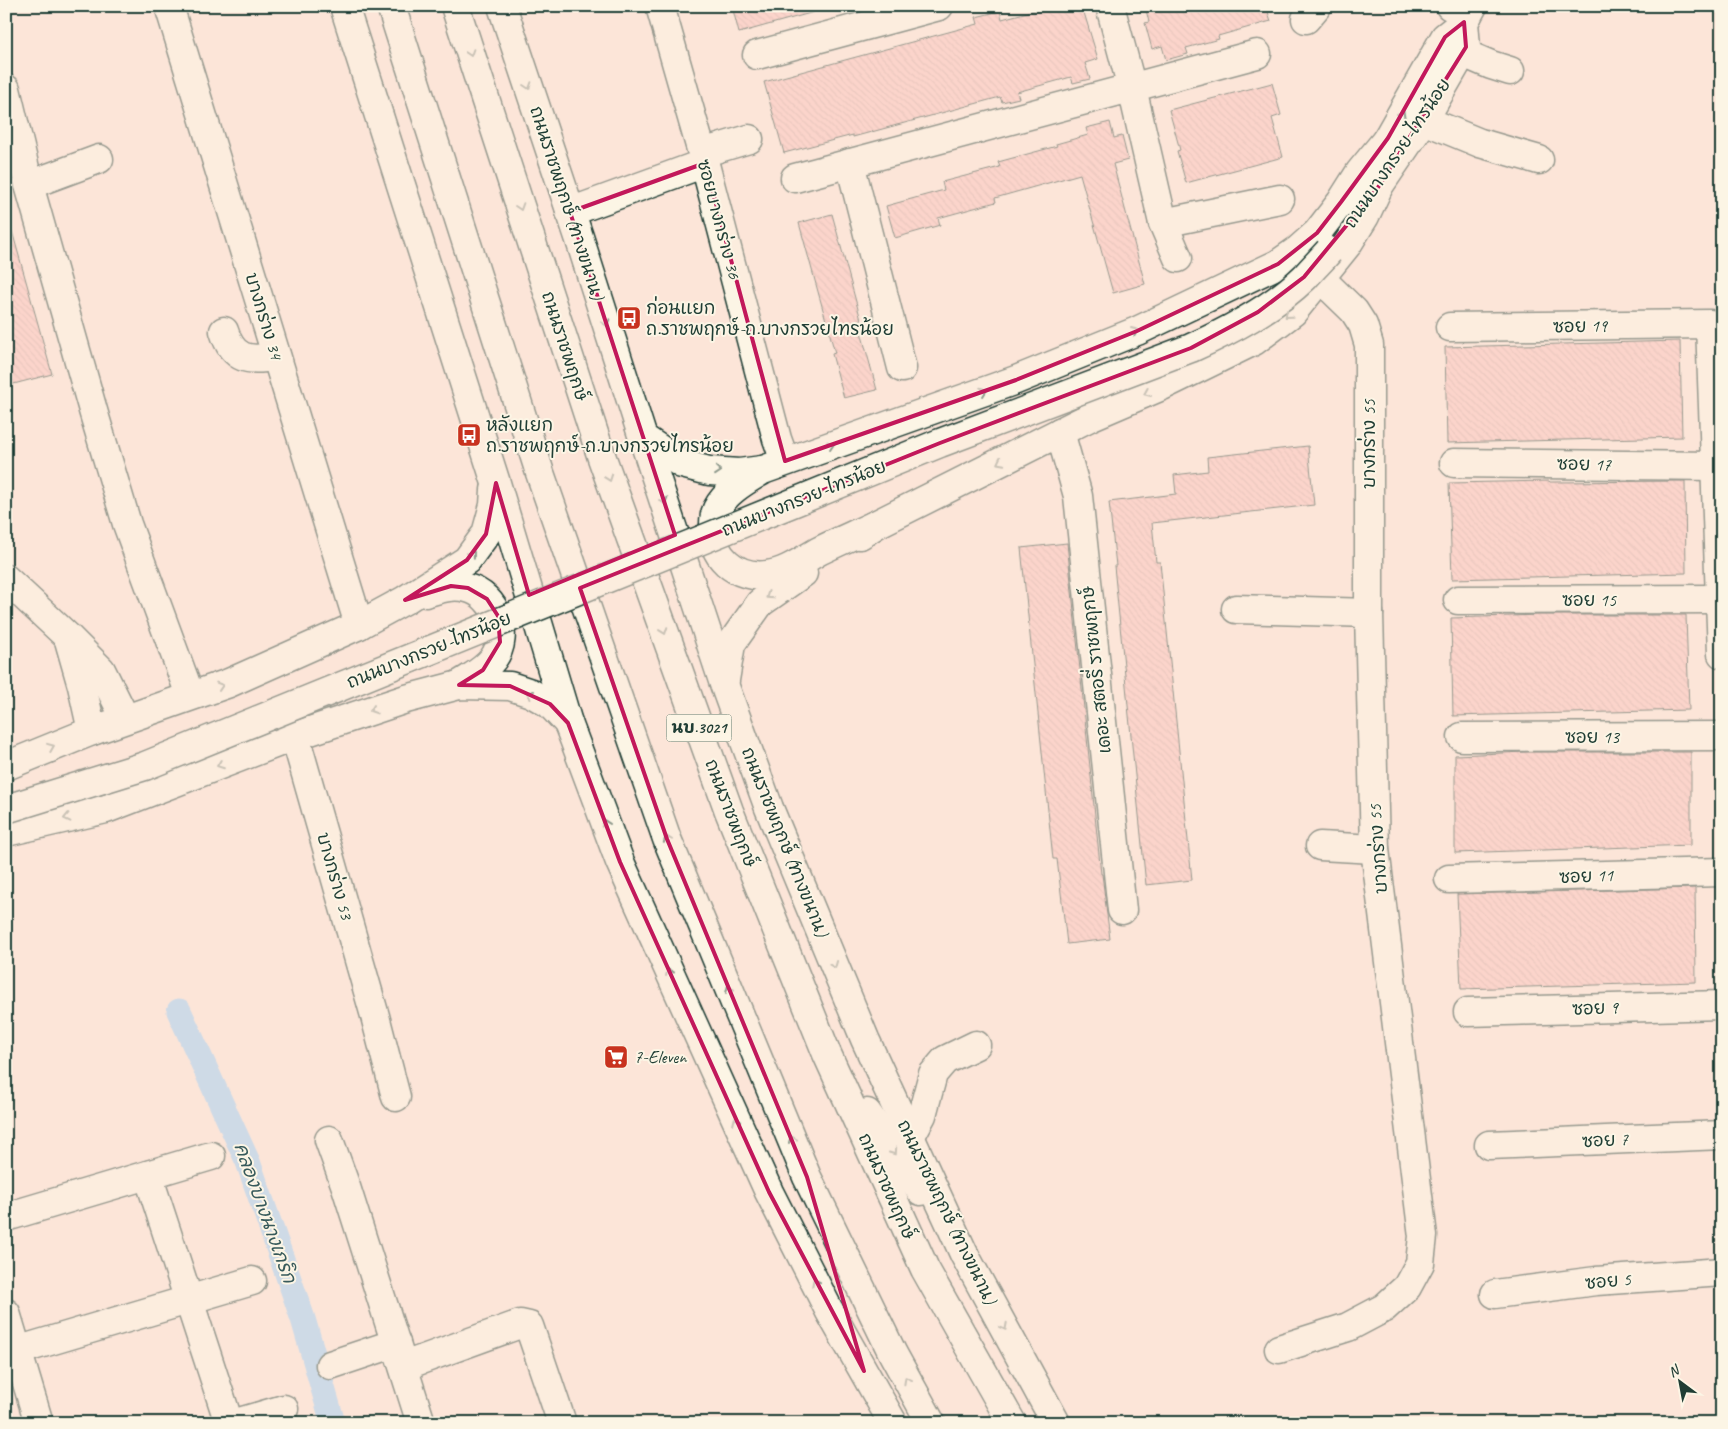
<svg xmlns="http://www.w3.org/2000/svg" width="1728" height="1429" font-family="Caveat,'Playpen Sans Thai',sans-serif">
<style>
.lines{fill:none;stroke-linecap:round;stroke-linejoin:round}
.canal{stroke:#98ccf6;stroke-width:25}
.building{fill:url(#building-back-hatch);stroke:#1f3d34}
.minor-casing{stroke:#1f3d34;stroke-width:31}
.major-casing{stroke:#1f3d34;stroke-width:31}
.minor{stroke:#fcf5e5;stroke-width:28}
.major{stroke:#fcf5e5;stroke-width:28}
.major-bridge-casing{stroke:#1f3d34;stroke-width:31;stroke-linecap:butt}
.major-bridge{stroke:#fcf5e5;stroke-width:28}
.oneway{stroke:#8e998c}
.marked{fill:none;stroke:#c2185b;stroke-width:4;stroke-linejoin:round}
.labels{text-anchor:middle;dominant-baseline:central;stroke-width:4;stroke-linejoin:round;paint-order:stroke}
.shield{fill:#fcf5e5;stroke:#617469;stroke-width:1}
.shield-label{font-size:16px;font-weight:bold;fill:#1f3d34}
.street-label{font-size:18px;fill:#1f3d34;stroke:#fcf5e5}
.poi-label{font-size:18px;fill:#1f3d34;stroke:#fcf5e5;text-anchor:start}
.water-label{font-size:19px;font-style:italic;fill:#375a5b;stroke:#fcf5e5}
</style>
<defs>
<pattern id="building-back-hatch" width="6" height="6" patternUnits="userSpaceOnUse" patternTransform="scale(1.25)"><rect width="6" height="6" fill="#fbbfba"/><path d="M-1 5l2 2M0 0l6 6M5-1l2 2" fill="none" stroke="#d7a5a0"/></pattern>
</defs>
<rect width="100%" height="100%" fill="#fce5d8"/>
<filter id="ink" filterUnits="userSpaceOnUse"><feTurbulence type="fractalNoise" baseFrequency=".02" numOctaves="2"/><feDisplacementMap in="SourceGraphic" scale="10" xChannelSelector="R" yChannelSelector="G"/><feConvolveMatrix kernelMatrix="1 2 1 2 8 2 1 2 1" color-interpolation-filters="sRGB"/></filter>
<g filter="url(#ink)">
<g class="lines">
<path class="canal" d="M179,1011L248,1162L303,1319L333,1423"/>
</g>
<g class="building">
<path d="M732,6H813L814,12L739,33Z"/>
<path d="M1050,6H1082L1098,59L1085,63L1090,79L1073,83L1071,77L1017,92L1019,98L1002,102L1000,97L853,137V135L784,153L764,82L978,24L976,17L1000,11L1002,19Z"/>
<path d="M1145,6H1266L1271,21L1218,36L1219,39L1186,48L1188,54L1166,60L1162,46L1152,49L1145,23L1149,22Z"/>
<path d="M1272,83L1281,115L1272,118L1283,157L1186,183L1177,151L1180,150L1169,110Z"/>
<path d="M1110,122L1114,138L1122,136L1128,160L1113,164L1145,284L1113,293L1080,174L995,198L996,202L938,218L940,225L895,238L886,206L944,190L942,182L1000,167L998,162L1057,146L1056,144L1088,135L1086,128Z"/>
<path d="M832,214L861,320L858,321L877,390L844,398L832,354L835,353L799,223Z"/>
<path d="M12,231L52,374L6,386V232Z"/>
<path d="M1680,341L1682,437L1447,443L1445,347Z"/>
<path d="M1308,446L1314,505L1152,523L1156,562H1160L1192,880L1146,885L1114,566H1116L1109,502L1176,494L1174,475L1208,471L1207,457Z"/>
<path d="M1549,481L1550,482L1685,481L1686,573L1452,579L1449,483Z"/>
<path d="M1067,543L1101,874H1102L1110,939L1067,944L1057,859H1053L1021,548Z"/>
<path d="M1539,615H1686L1689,710L1453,716L1451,618Z"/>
<path d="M1526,752H1691V845L1455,853V755Z"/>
<path d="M1695,888L1696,982L1461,989L1457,894Z"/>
</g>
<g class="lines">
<defs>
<g id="minor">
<path d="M169,6L359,625"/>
<path d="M660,6L702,153L777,439L785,461"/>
<path d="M1110,6L1132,88L1163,223L1178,258"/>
<path d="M1450,6L1468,15"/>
<path d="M1306,19L1317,6"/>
<path d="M1463,53L1491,65L1510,71"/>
<path d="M757,55L939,6"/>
<path d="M6,89L29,185L94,414L127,524L190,695"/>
<path d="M1424,120L1480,143L1539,160"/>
<path d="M702,153L749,139"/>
<path d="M850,163L902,368"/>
<path d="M795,178L1257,54"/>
<path d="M29,185L99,159"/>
<path d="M570,212L705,163"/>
<path d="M1163,223L1280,199"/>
<path d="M1450,327L1710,324L1722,654"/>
<path d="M224,331C233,360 249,362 276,356"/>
<path d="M1060,432L1078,496L1122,910"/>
<path d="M1454,463L1715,466"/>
<path d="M6,579L68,637L82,686L92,731"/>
<path d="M1458,600L1720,599"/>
<path d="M1236,609L1369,613"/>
<path d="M69,638L101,670L125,718"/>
<path d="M295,736L375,1016L396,1097"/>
<path d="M1462,737L1722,736"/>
<path d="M1320,846L1375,849"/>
<path d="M1449,879L1722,872"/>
<path d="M1468,1012L1722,1005"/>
<path d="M910,1137L922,1115L933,1074L945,1060L976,1045"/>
<path d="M329,1140L346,1187L421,1423"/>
<path d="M1489,1145L1722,1135"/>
<path d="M148,1175L229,1423"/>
<path d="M6,1217L211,1156"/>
<path d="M1495,1294L1596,1281L1722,1272"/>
<path d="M6,1313L39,1423"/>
<path d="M1279,1349L1348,1327L1384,1308L1407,1287L1420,1263L1423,1236L1375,849L1369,613V345L1363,325L1354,311L1320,278"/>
<path d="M6,1354L252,1281"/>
<path d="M330,1365L396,1343"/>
<path d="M404,1366L520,1324L529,1326L562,1423"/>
<path d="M236,1423L284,1409"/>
</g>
<g id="major">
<path d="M344,6L496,483L568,723L620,862L769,1192L829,1310L893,1423"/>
<path d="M391,6L540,473L667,839L807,1177L893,1354L931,1423"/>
<path d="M455,6L602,458L729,811L827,1054L925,1269L1012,1423"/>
<path d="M502,6L579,237L643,438L724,684L769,808L865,1039L964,1254L1056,1423"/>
<path d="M1379,153L1445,37L1464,22L1473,6"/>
<path d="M1368,202L1424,120L1466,47L1464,22"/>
<path d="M643,438L682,464L709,471L739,473L762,470"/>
<path d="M875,525C856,534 837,542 819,551C803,560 786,573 767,575C737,579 708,556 714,524C714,519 715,513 717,509C726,491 747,480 763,470L1016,380L1137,331L1278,264L1298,250L1317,233L1341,202L1360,172L1388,138"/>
<path d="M860,535L875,525L1092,416L1162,386L1254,341L1293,312L1347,245L1365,216L1379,186"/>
<path d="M425,593C439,589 452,584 467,588C496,595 511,635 493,659C484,671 471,677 459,685"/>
<path d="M725,680L731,644L760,603L803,573"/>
<path d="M6,766L92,731L229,683L359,625L405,600L467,560L486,534L494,505L495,490"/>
<path d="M6,832L106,809L295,736L406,699L459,685L510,686L531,693L550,704L568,723"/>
<path d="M867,1113L921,1191"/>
</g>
</defs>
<use href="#minor" class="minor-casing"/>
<use href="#major" class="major-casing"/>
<use href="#minor" class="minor"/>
<use href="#major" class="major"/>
<defs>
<path id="major-bridge" d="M6,809L145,766L940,443L1191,348C1231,330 1273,308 1305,277C1313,268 1321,260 1329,251"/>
</defs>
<use href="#major-bridge" class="major-bridge-casing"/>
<use href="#major-bridge" class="major-bridge"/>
</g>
<defs><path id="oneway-chevron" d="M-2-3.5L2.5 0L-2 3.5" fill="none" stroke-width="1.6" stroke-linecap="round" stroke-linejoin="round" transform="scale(1.25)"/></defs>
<g class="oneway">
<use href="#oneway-chevron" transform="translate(470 53) rotate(72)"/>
<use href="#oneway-chevron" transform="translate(528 86) rotate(72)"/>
<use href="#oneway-chevron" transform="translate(1402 114) rotate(-61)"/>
<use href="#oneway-chevron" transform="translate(520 207) rotate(72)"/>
<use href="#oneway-chevron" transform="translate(1288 315) rotate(140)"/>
<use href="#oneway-chevron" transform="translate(606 323) rotate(72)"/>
<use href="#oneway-chevron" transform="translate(1135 331) rotate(-23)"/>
<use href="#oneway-chevron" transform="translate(984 391) rotate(-19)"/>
<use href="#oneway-chevron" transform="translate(1147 393) rotate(157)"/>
<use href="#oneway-chevron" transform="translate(831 445) rotate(-19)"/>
<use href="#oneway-chevron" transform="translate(1000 462) rotate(153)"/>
<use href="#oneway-chevron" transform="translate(718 471) rotate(5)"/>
<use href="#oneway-chevron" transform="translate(609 478) rotate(70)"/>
<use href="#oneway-chevron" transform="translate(664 501) rotate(72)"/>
<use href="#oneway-chevron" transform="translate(472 554) rotate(-52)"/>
<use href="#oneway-chevron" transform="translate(769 596) rotate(145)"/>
<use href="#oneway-chevron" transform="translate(664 631) rotate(70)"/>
<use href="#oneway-chevron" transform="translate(220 686) rotate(-18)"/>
<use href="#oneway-chevron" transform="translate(530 694) rotate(-156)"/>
<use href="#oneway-chevron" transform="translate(373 710) rotate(162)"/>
<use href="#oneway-chevron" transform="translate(51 747) rotate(-22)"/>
<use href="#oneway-chevron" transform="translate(220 765) rotate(159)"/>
<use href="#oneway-chevron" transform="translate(67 818) rotate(167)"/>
<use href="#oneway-chevron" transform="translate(605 823) rotate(-110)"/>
<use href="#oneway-chevron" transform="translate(667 839) rotate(-111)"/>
<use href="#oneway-chevron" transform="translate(834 965) rotate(68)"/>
<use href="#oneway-chevron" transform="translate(669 972) rotate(-114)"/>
<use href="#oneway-chevron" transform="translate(729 989) rotate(-113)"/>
<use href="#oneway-chevron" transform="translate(736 1121) rotate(-114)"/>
<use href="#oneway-chevron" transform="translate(792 1139) rotate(-113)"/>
<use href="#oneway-chevron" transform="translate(894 1152) rotate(55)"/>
<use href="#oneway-chevron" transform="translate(815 1282) rotate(-117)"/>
<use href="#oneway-chevron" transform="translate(1004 1327) rotate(62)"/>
<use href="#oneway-chevron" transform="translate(907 1380) rotate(-119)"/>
</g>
</g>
<path d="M0 0H1728V1429H0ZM1464,22L1466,47L1379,186L1304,277L1258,312L1191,348L940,443L580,588L667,839L807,1177L864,1371L769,1192L620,862L568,723L550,704L510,686L459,685L483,670L500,642L498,616L487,599L468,588L451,586L405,600L467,560L486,534L496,483L529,595L675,535L570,212L705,163L785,461L1016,380L1137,331L1278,264L1317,233L1341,202L1388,138L1445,37Z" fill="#fce5d8" fill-opacity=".55" fill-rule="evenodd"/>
<path class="marked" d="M1464,22L1466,47L1379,186L1304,277L1258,312L1191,348L940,443L580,588L667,839L807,1177L864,1371L769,1192L620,862L568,723L550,704L510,686L459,685L483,670L500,642L498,616L487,599L468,588L451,586L405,600L467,560L486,534L496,483L529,595L675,535L570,212L705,163L785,461L1016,380L1137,331L1278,264L1317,233L1341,202L1388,138L1445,37Z"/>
<defs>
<symbol id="bus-square" viewBox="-11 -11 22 22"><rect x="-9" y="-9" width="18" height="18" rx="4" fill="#c8321e" stroke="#fcf5e5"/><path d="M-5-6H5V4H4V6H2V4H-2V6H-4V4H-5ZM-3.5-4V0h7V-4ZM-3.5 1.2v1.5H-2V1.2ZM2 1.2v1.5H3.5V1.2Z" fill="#fff"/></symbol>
<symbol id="supermarket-square" viewBox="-11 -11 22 22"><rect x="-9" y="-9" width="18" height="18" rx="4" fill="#c8321e" stroke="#fcf5e5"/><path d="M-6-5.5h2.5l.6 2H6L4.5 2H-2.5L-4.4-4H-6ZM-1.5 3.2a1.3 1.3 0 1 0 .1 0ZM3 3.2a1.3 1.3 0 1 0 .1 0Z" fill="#fff"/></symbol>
</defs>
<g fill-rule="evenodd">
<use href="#bus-square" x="615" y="304" width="28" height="28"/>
<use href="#bus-square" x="455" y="421" width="28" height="28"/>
<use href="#supermarket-square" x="602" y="1043" width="28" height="28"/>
</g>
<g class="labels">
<rect class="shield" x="666.5" y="714.5" width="65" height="27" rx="4"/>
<g class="shield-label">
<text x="699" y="728">นบ.3021</text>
</g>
<g class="street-label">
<text transform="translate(1397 153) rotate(-56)">ถนนบางกรวย-ไทรน้อย</text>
<text transform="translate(567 203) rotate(72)">ถนนราชพฤกษ์ (ทางขนาน)</text>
<text transform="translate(719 219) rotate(75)">ซอยบางกร่าง 36</text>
<text transform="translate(264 316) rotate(73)">บางกร่าง 34</text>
<text transform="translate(1580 326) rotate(-1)">ซอย 19</text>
<text transform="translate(565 346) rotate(72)">ถนนราชพฤกษ์</text>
<text transform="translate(1369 444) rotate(-90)">บางกร่าง 55</text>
<text transform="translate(1584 464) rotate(1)">ซอย 17</text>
<text transform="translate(804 498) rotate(-22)">ถนนบางกรวย-ไทรน้อย</text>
<text x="1589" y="600">ซอย 15</text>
<text transform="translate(429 650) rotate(-22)">ถนนบางกรวย-ไทรน้อย</text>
<text transform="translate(1096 670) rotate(-96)">เดอะ สตอรี่ ราชพฤกษ์</text>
<text x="1592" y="737">ซอย 13</text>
<text transform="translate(731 813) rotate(69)">ถนนราชพฤกษ์</text>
<text transform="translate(785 842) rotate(68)">ถนนราชพฤกษ์ (ทางขนาน)</text>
<text transform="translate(1378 849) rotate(-94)">บางกร่าง 55</text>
<text transform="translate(335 876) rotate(74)">บางกร่าง 53</text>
<text transform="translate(1586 876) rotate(-2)">ซอย 11</text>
<text transform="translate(1595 1008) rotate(-2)">ซอย 9</text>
<text transform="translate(1605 1140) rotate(-3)">ซอย 7</text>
<text transform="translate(887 1186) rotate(66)">ถนนราชพฤกษ์</text>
<text transform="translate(947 1212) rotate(64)">ถนนราชพฤกษ์ (ทางขนาน)</text>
<text transform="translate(1608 1281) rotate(-5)">ซอย 5</text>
</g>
<g class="poi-label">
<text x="646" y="308">ก่อนแยก<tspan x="646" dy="21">ถ.ราชพฤกษ์-ถ.บางกรวยไทรน้อย</tspan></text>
<text x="486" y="425">หลังแยก<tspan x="486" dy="21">ถ.ราชพฤกษ์-ถ.บางกรวยไทรน้อย</tspan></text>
<text x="634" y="1057">7-Eleven</text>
</g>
<g class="water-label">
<text transform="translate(265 1213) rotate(70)">คลองบางนางเกริก</text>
</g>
</g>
<rect width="1728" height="1429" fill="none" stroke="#fcf5e5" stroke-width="25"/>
<rect x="12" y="12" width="1703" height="1404" fill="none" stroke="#1f3d34" stroke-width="2" filter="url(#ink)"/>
<g transform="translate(1680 1382) rotate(328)" stroke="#fcf5e5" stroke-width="4" paint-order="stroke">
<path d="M0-4L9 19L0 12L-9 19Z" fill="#1f3d34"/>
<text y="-8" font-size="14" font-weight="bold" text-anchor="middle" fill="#1f3d34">N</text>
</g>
</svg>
